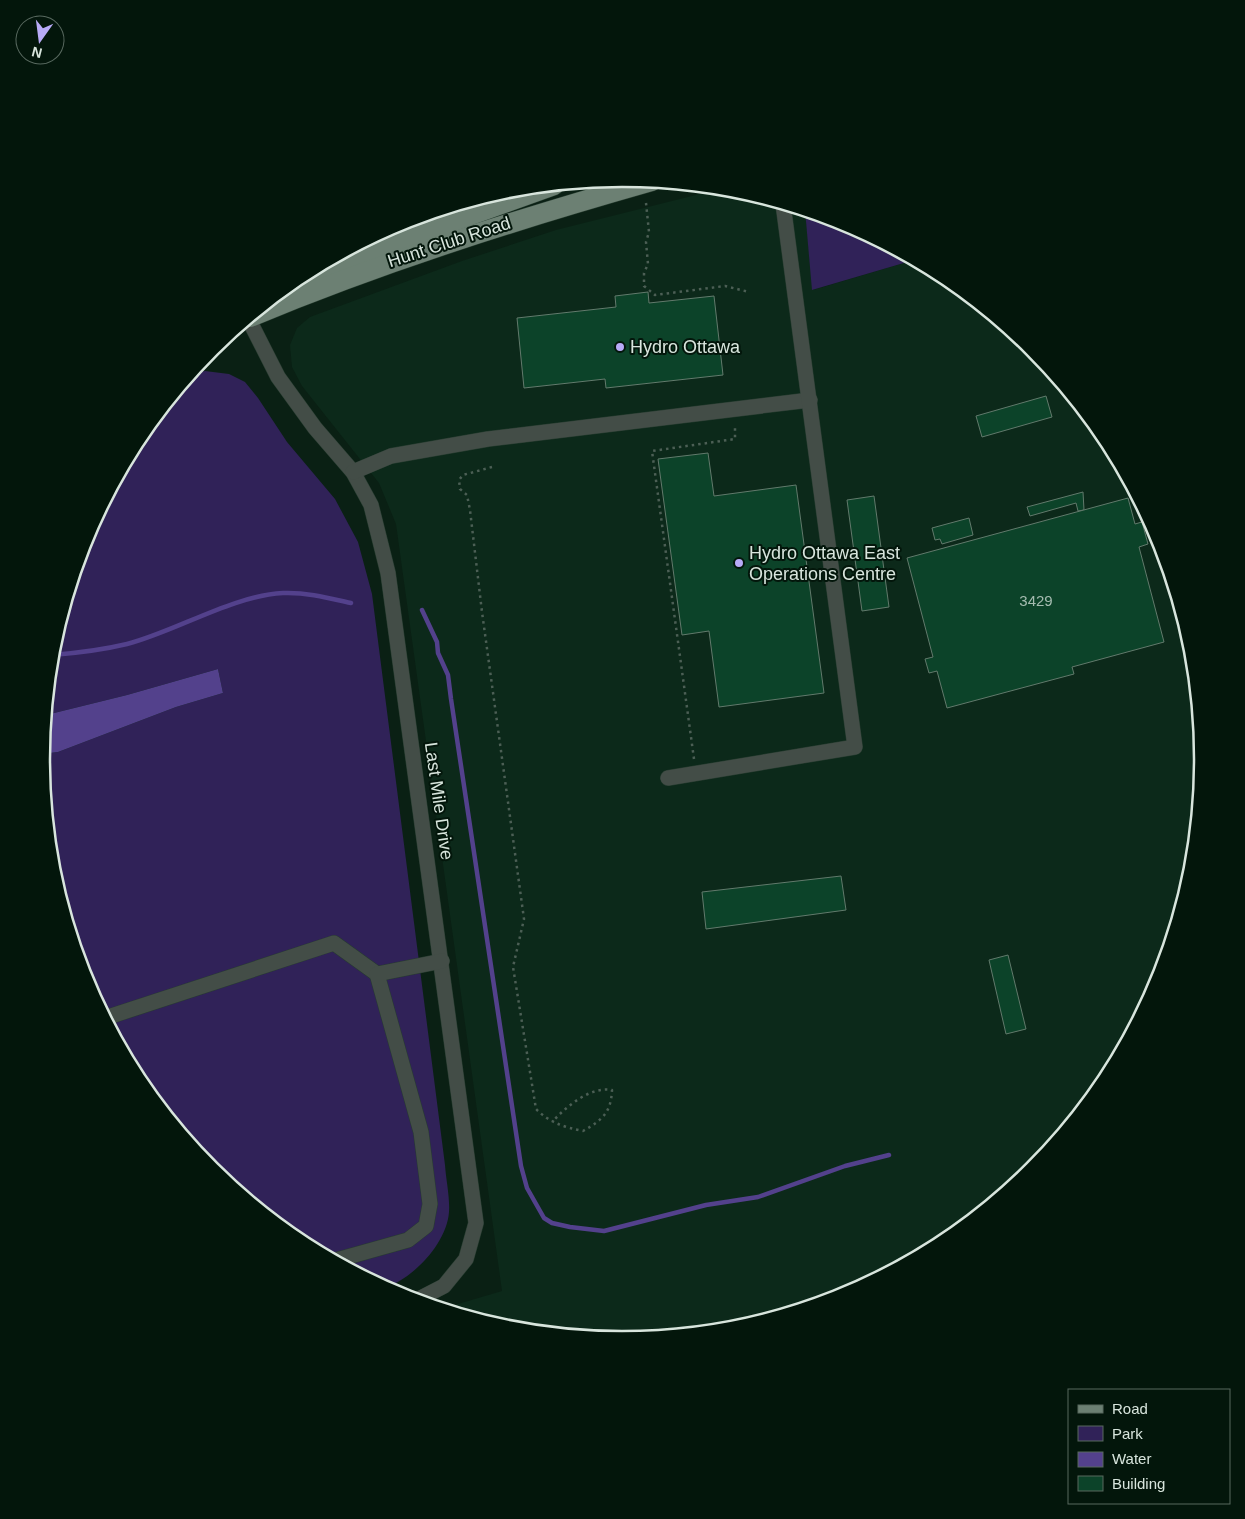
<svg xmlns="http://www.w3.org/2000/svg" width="1245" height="1519" font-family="Helvetica,sans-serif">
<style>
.built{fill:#0c291a}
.green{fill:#302258}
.water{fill:#53418c}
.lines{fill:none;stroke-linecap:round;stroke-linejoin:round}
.stream{stroke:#53418c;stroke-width:4.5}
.building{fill:#0c4329;stroke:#627a6c}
.minor-casing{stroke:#273c30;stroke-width:16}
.major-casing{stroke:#273c30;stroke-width:21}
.path{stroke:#4c5f55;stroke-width:2.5;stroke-dasharray:2.5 4;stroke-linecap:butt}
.minor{stroke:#434d47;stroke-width:15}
.major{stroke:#6c8073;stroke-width:20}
.poi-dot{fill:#b8abf7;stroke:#03160b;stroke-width:2}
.labels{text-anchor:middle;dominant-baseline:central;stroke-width:4;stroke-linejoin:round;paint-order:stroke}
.number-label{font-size:15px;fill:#a5bcb0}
.street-label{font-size:18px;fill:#d8e5dd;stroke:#03160b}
.poi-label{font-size:18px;fill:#d8e5dd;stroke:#03160b;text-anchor:start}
.rim{fill:none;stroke:#d8e5dd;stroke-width:2.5}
</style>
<rect width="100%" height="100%" fill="#0a2014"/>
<path class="built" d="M724,188L736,189L805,210L813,290L914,260L946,276L1034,349L1106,437L1160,537L1193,646L1204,759L1193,873L1159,982L1106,1083L1033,1171L945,1243L845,1297L736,1330L622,1341L509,1330L441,1309L502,1291L396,524L379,483L302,386L292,367L290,345L297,328L310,317L462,261L556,230Z"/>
<g class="green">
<path d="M805,210L845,223L914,260L812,290Z"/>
<path d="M205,371L229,374L245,382L258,398L287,442L335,499L358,542L372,594L445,1165C446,1180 450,1197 449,1212C447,1243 413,1279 384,1288L299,1243L211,1170L139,1082L85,982L52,873L42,754L58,752L176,707L223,693L218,669L127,695L46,715L52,646L86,537L139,436L190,375Z"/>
</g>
<path class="water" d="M218,669L223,693L176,707L58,752L42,754L46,715L127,695Z"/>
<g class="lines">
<g class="stream">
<path d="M422,610L437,642L438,653L448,675L451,699L521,1166L527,1188L544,1218L552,1223L570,1227L604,1231L706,1205L758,1197L845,1166L889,1155"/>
<path d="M52,655C77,653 102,650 127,644C177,631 231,596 283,593C306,592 329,598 351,603"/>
</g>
</g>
<g class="building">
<path d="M648,292L649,303L714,296L723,375L606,388L605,379L524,388L517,318L616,307L615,296Z"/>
<path d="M1046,396L1052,417L982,437L976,416Z"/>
<path d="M708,453L714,496L796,485L824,693L719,707L709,631L682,635L658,459Z"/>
<path d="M1083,492L1084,510L1078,511L1076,503L1030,516L1027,507Z"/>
<path d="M874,496L889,607L862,611L847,500Z"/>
<path d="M1128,498L1135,524L1142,522L1148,544L1139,547L1164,642L1072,667L1074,674L947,708L937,671L929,673L925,659L933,657L907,558Z"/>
<path d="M969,518L973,535L942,544L940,539L935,540L932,528Z"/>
<path d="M841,876L846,910L706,929L702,892Z"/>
<path d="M1008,955L1026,1029L1006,1034L989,960Z"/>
</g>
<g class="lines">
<defs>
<g id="minor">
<path d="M248,318L278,377L315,428L353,472L371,505L388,573L476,1223L466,1259L444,1286L415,1301"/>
<path d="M353,472L391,456L488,439L810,400"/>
<path d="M668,778L855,747L783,204"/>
<path d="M105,1018L334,943L377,974"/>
<path d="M333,1261L408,1240L426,1226L430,1204L421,1132L377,974L442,961"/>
</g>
<g id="major">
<path d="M396,225L430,215"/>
<path d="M301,276L554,185"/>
<path d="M250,317C382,262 515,220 652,181"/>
</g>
</defs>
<use href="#minor" class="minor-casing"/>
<use href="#major" class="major-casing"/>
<g class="path">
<path d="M646,203L649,232L646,242L648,264L644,273V286L655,295L725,286L749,292"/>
<path d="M492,467L463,475L459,480L460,489L467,495L470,510L482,612L524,919L513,967L536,1109C550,1123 564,1127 583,1131C602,1120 611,1113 612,1090C590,1086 566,1107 552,1122"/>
<path d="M694,759L652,451L735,439V425"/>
</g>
<use href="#minor" class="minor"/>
<use href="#major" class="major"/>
</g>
<g class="poi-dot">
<circle cx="620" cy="347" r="5"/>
<circle cx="739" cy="563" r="5"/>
</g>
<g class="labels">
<g class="number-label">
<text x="1036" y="600">3429</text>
</g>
<g class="street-label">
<text transform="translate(449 242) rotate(-18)">Hunt Club Road</text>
<text transform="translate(439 801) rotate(82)">Last Mile Drive</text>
</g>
<g class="poi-label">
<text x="630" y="347">Hydro Ottawa</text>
<text x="749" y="553">Hydro Ottawa East<tspan x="749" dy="21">Operations Centre</tspan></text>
</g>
</g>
<path d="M0 0H1245V1519H0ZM50 759a572 572 0 1 1 1144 0a572 572 0 1 1-1144 0Z" fill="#03160b" fill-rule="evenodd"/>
<path class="rim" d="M50 759a572 572 0 1 1 1144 0a572 572 0 1 1-1144 0Z"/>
<rect x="1068" y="1389" width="162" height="115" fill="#03160b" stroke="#58695f"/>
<rect x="1078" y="1405" width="25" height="8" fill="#6c8073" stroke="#58695f"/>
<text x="1112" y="1414" font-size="15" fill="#d8e5dd">Road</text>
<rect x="1078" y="1426" width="25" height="15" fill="#302258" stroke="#58695f"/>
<text x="1112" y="1439" font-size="15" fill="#d8e5dd">Park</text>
<rect x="1078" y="1452" width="25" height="15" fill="#53418c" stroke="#58695f"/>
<text x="1112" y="1464" font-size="15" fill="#d8e5dd">Water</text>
<rect x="1078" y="1476" width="25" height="15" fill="#0c4329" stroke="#58695f"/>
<text x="1112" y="1489" font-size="15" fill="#d8e5dd">Building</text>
<g transform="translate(40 40) rotate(194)"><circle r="24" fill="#03160b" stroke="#58695f"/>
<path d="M0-4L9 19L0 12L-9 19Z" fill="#b8abf7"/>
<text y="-8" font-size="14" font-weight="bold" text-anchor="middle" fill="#d8e5dd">N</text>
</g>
</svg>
